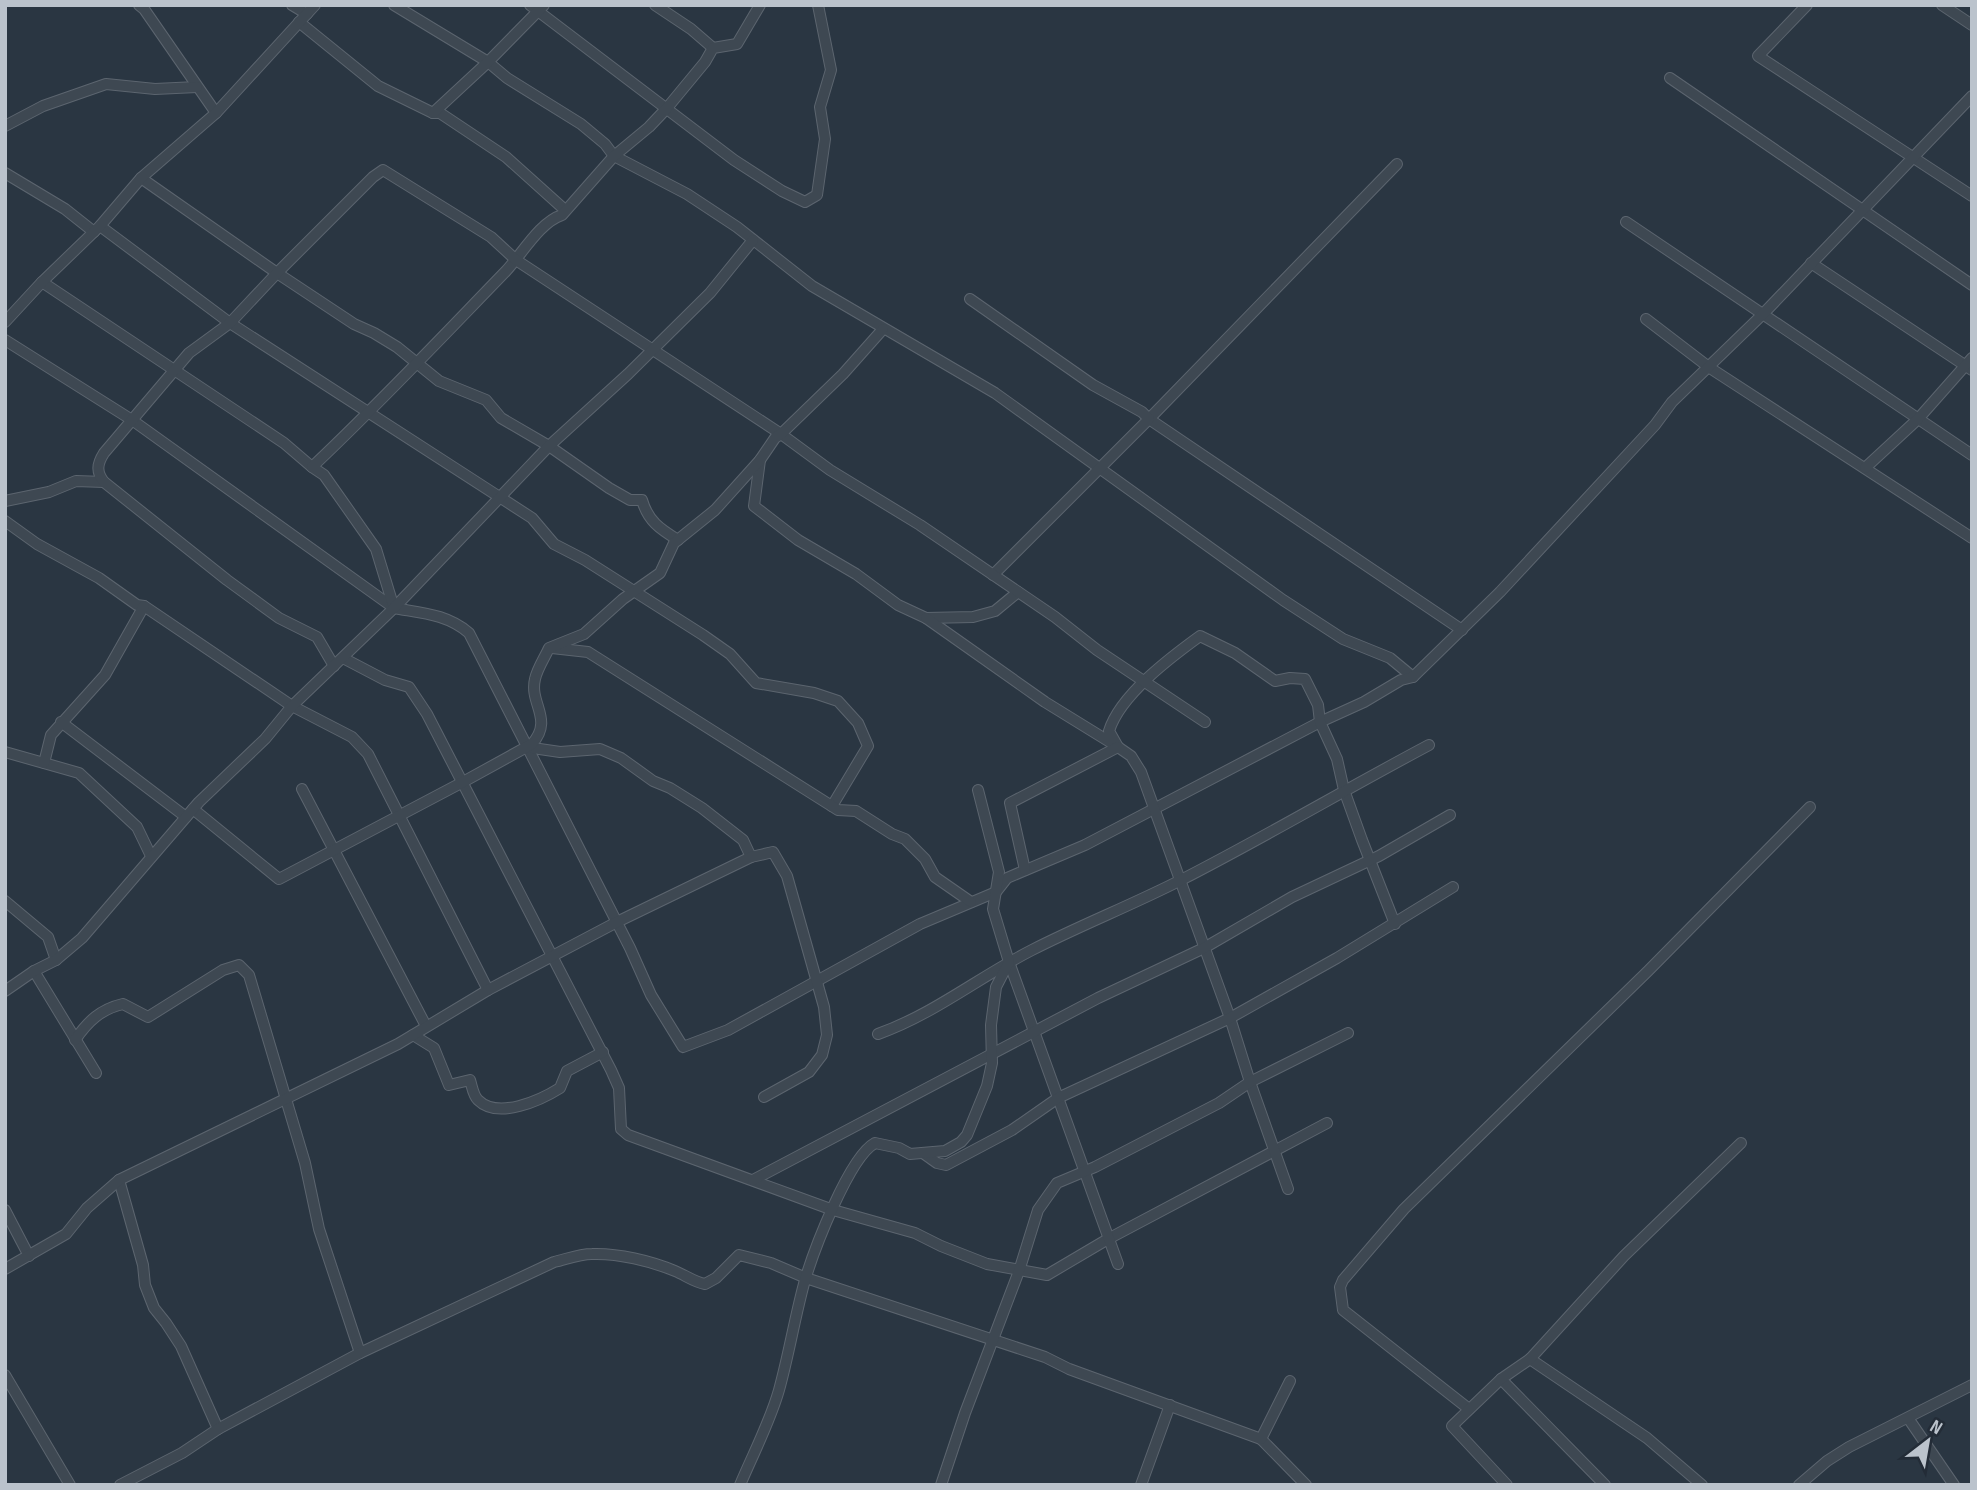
<svg xmlns="http://www.w3.org/2000/svg" width="1977" height="1490" font-family="'Sofia Sans Condensed',sans-serif">
<style>
.lines{fill:none;stroke-linecap:round;stroke-linejoin:round}
.minor-casing{stroke:#5c656f;stroke-width:12}
.minor{stroke:#3e4852;stroke-width:10}
</style>
<rect width="100%" height="100%" fill="#2a3642"/>
<g class="lines">
<defs>
<g id="minor">
<path d="M139,5L144,9L216,113"/>
<path d="M292,5L307,14"/>
<path d="M394,5L488,62L507,78L581,124L605,144L614,156L687,194L737,227L812,286L995,393L1283,600L1343,639L1390,658L1413,677"/>
<path d="M530,5L734,160L782,191L805,202L817,195L825,139L820,107L831,70L818,5"/>
<path d="M655,5L691,29L713,48"/>
<path d="M1807,5L1758,56L1972,196"/>
<path d="M1942,5L1972,25"/>
<path d="M299,22L378,86L433,113H440L506,157L565,210"/>
<path d="M1670,78L1972,285"/>
<path d="M433,113L488,62L544,5"/>
<path d="M5,126L43,106L106,84L155,89L197,87"/>
<path d="M1397,164L1149,419L1462,630"/>
<path d="M5,173L65,209L94,232"/>
<path d="M141,178L277,273L354,324L374,333L397,347L439,381L486,400L501,418L549,446L609,488L630,500H642C648,521 660,529 678,540"/>
<path d="M1626,222L1972,455"/>
<path d="M100,226L230,323L532,518L554,544L585,560L703,635L730,654L756,683L814,693L838,701L858,723L868,746L832,806"/>
<path d="M1811,263L1972,370"/>
<path d="M42,282L284,443L312,467"/>
<path d="M970,299L1093,385L1142,412L1149,419L993,575"/>
<path d="M1646,319L1710,368L1972,538"/>
<path d="M5,322L42,282L100,226L141,178L216,113L315,5"/>
<path d="M5,340L132,420L394,608C421,613 447,614 469,633L630,948L651,995L683,1047L728,1030L920,924L996,892L1007,878L1085,845L1320,722L1364,702L1401,680L1413,677L1500,592L1655,425L1672,402L1763,314L1972,96"/>
<path d="M760,460L754,506L798,540L856,574L898,605L926,618L973,617L995,611L1018,592"/>
<path d="M1865,468L1918,419L1972,358"/>
<path d="M5,501L49,492L76,481L104,482"/>
<path d="M5,521L37,544L99,578L137,605L144,606L292,706L352,737L368,754L488,990"/>
<path d="M394,608L376,549L324,475L312,467C379,404 442,337 506,271C522,254 540,222 562,215L614,156L649,127L667,108L705,62L713,48L737,44L760,5"/>
<path d="M926,618L1045,702L1118,747L1109,731C1120,695 1171,657 1200,636L1235,653L1275,681L1290,678L1305,679L1318,705L1320,722L1337,759L1344,790L1362,840L1395,924"/>
<path d="M552,648L588,652L838,810L856,811L892,834L905,839L925,859L935,877L971,902"/>
<path d="M343,658L385,680L409,687L427,714L611,1070L619,1088L621,1129L628,1135L833,1210L915,1233L941,1246L987,1264L1047,1275L1108,1239L1327,1123"/>
<path d="M334,666L317,637L279,618L227,580L104,482C96,472 97,464 104,453L189,353L230,323L277,273L373,177L383,170L491,237L516,260L781,434L830,470L920,525L1055,617L1097,650L1205,722"/>
<path d="M61,722L186,817"/>
<path d="M526,747L560,752L600,749L621,758L653,781L670,788L702,808L743,840L751,857"/>
<path d="M5,752L79,773L137,827L151,856"/>
<path d="M44,763L51,735L105,675L144,606"/>
<path d="M302,789L426,1026"/>
<path d="M193,809L279,879L463,782L532,744C554,719 529,704 535,679C537,669 545,657 549,648L584,634L623,599L660,573L674,543L715,510L760,460L775,438L781,434L843,374L883,329"/>
<path d="M1025,870L1010,803L1118,747L1131,756L1141,772L1230,1018L1250,1082L1288,1189"/>
<path d="M5,901L48,937L56,960"/>
<path d="M1009,962L1118,1264"/>
<path d="M34,971L96,1073"/>
<path d="M5,991L34,971L56,960L82,938L199,802L265,739L292,706L394,608L549,446L628,374L710,293L753,240"/>
<path d="M878,1034C934,1014 979,977 1032,950C1081,925 1132,905 1181,880C1265,837 1346,789 1429,745"/>
<path d="M413,1035L434,1048L449,1085L470,1080C472,1086 473,1095 478,1100C498,1120 541,1100 560,1088L567,1071L603,1052"/>
<path d="M75,1040C88,1021 101,1009 123,1004L148,1017L223,970L239,965L249,975L305,1163L319,1229L360,1353"/>
<path d="M923,1153L937,1163L946,1165L1012,1130L1058,1098L1230,1018L1337,958L1453,887"/>
<path d="M119,1180L143,1265L145,1285L154,1308L166,1323L181,1346L218,1429"/>
<path d="M753,1180L1098,998L1204,948L1292,897L1379,856L1450,815"/>
<path d="M5,1210L29,1256"/>
<path d="M5,1269L66,1234L87,1208L119,1180L398,1044L488,990L617,922L751,857L773,852L787,876L824,1007L827,1035L822,1055L809,1072L764,1097"/>
<path d="M1530,1359L1647,1438L1702,1485"/>
<path d="M5,1375L70,1485"/>
<path d="M1501,1379L1605,1485"/>
<path d="M1469,1409L1343,1310L1340,1287L1343,1280L1404,1209L1648,971L1810,807"/>
<path d="M1908,1418L1954,1485"/>
<path d="M1261,1439L1306,1485"/>
<path d="M120,1485L182,1453L218,1429L360,1353L554,1262C567,1259 579,1254 592,1254C618,1253 651,1261 675,1271C685,1275 694,1282 705,1284L716,1278L739,1255L771,1263L806,1278L1045,1357L1069,1369L1261,1439L1290,1381"/>
<path d="M740,1485C753,1454 770,1422 779,1390C789,1354 795,1316 805,1280C814,1250 849,1157 875,1143L899,1148L910,1154L945,1151L961,1142L967,1135L987,1086L992,1063L991,1025L996,987L1009,962L993,909L999,872L978,790"/>
<path d="M941,1485L965,1413L1019,1271L1038,1210L1057,1183L1095,1167L1219,1103L1250,1082L1348,1033"/>
<path d="M1141,1485L1170,1405"/>
<path d="M1507,1485L1452,1426L1501,1379L1530,1359L1624,1256L1741,1143"/>
<path d="M1799,1485L1827,1461L1849,1447L1972,1385"/>
</g>
</defs>
<use href="#minor" class="minor-casing"/>
<use href="#minor" class="minor"/>
</g>
<rect width="1977" height="1490" fill="none" stroke="#bbc3cc" stroke-width="14"/>
<g transform="translate(1928 1441) rotate(31)" stroke="#232c37" stroke-width="5" paint-order="stroke">
<path d="M0-5L12 26L0 18L-12 26Z" fill="#bbc3cc"/>
<text y="-10" font-size="19" font-weight="bold" text-anchor="middle" fill="#bbc3cc">N</text>
</g>
</svg>
